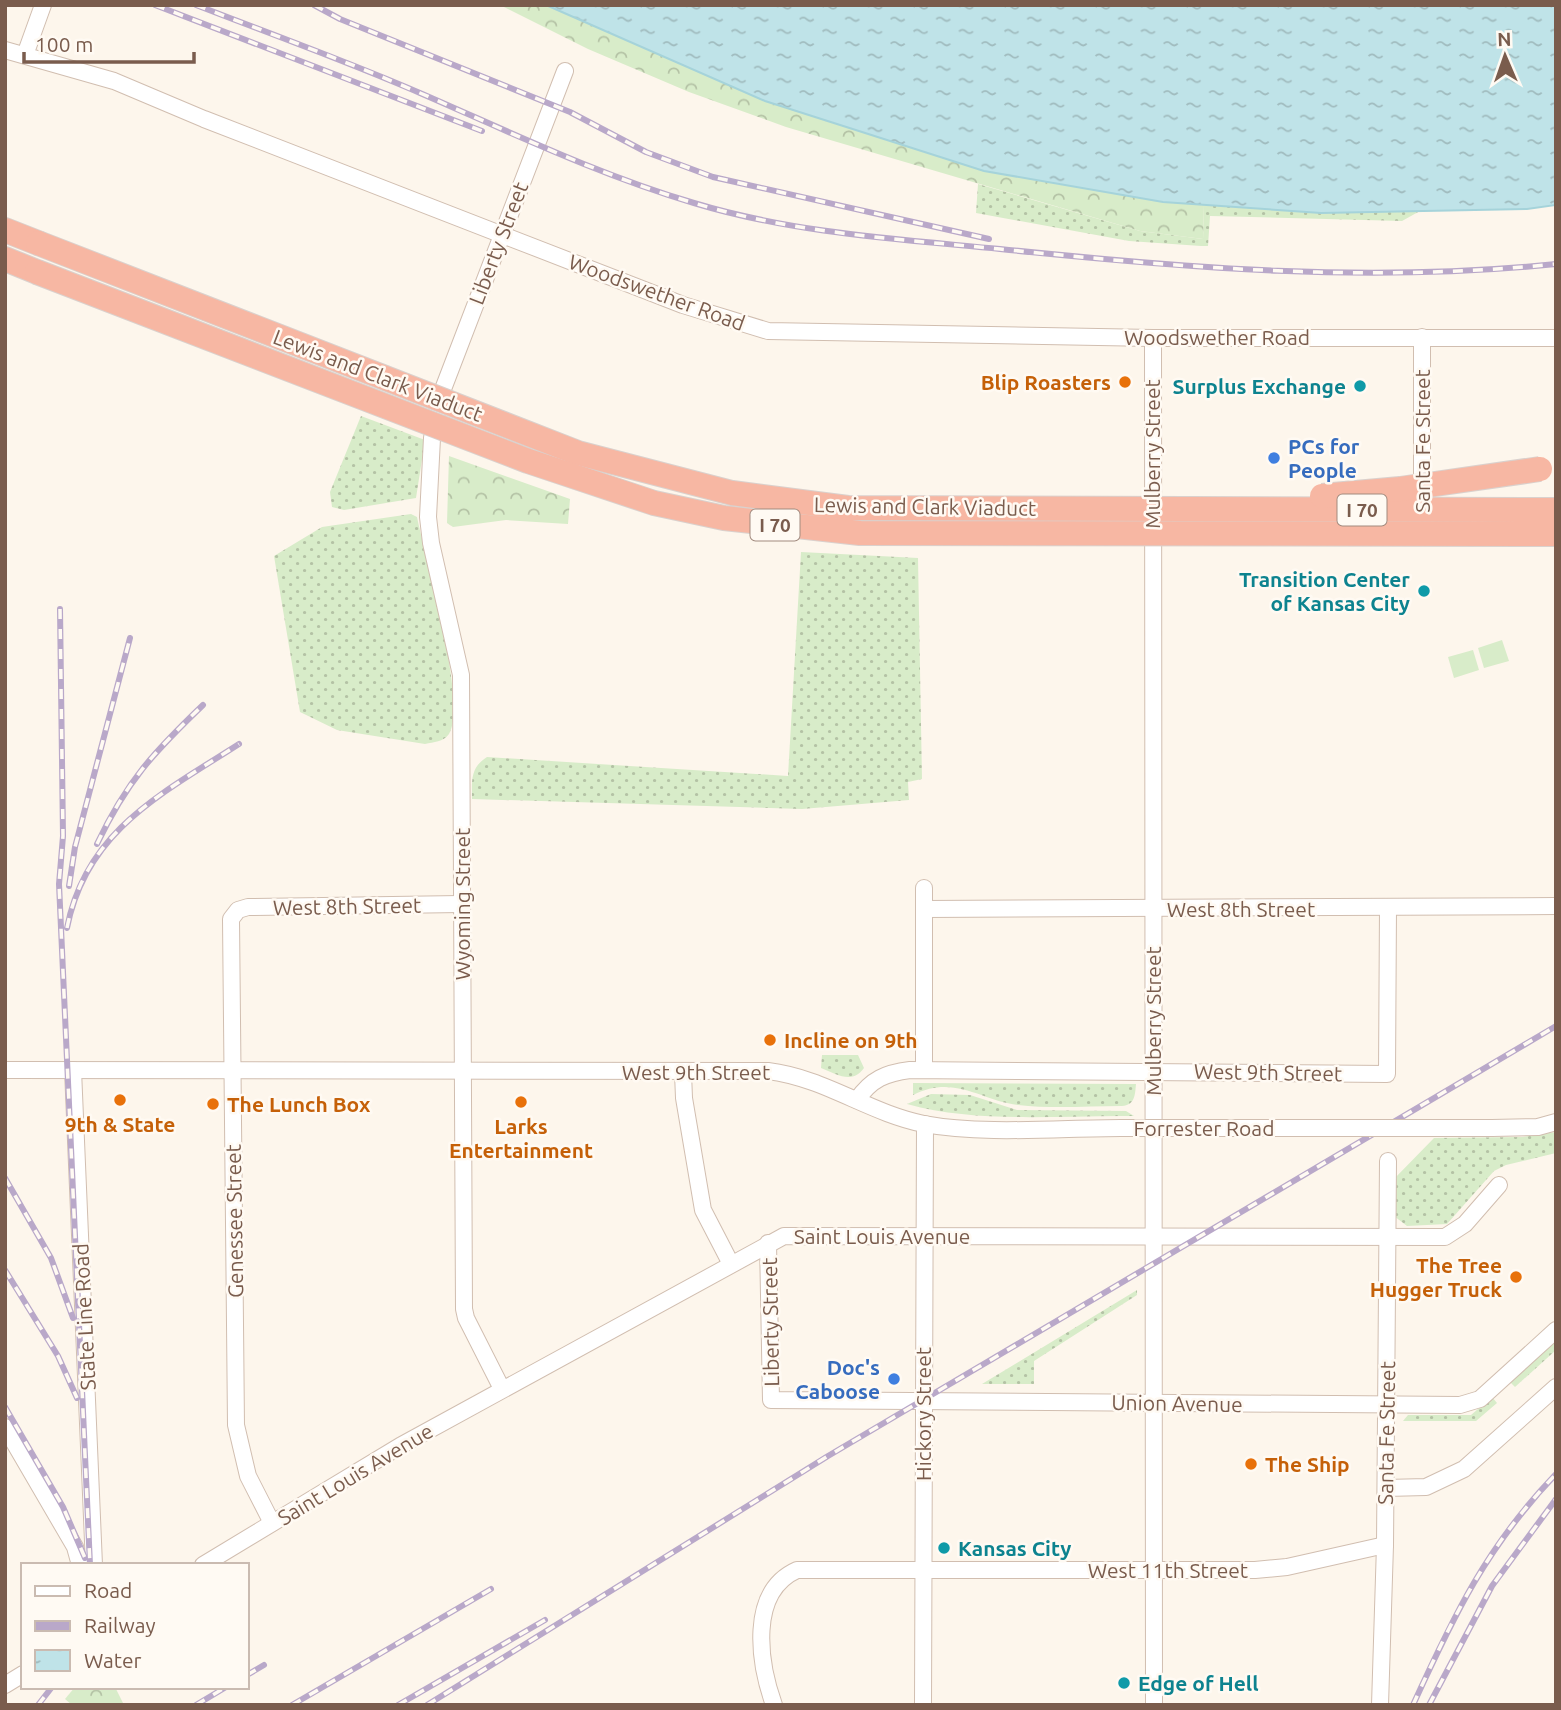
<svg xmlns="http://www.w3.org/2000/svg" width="1561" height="1710" font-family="Ubuntu,sans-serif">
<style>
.grass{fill:url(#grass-dots)}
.forest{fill:url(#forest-crowns)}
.pitch{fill:#d8ecc9}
.water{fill:url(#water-ripples);stroke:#a5d3da;stroke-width:2}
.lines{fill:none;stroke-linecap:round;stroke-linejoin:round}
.minor-casing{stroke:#d1beb0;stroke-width:18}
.highway-casing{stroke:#dad1cd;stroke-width:26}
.minor{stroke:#fff;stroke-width:16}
.highway{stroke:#f7b7a3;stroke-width:24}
.rail-casing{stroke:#b9a8c9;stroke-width:6}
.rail{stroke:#fffaf3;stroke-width:3.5;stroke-dasharray:10;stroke-linecap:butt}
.minor-bridge-casing{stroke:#d1beb0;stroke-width:18;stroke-linecap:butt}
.highway-bridge-casing{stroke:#dad1cd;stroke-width:26;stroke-linecap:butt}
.minor-bridge{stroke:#fff;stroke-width:16}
.highway-bridge{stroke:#f7b7a3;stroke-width:24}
.food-dot{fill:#e8710a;stroke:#fffaf3;stroke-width:2.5}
.culture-dot{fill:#0f9aa8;stroke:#fffaf3;stroke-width:2.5}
.shop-dot{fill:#3f7fe0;stroke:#fffaf3;stroke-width:2.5}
.labels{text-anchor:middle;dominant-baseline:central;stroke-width:5;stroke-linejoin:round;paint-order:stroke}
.shield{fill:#fffaf3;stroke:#a28b7f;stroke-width:2}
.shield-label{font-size:19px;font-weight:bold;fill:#7a5c4d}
.street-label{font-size:21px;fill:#7a5c4d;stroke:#fffaf3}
.food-label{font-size:21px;font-weight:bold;fill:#c56008;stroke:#fffaf3;text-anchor:start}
.culture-label{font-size:21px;font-weight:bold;fill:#0d838f;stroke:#fffaf3;text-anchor:end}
.shop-label{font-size:21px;font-weight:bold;fill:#366cbe;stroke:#fffaf3;text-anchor:start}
</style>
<defs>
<pattern id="grass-dots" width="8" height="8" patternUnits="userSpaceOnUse" patternTransform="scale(1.75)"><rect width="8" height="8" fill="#d8ecc9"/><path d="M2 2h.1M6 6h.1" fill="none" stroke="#b4c2a5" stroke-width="1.8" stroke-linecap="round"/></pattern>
<pattern id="forest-crowns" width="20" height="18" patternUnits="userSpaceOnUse" patternTransform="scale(1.75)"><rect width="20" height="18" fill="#d8ecc9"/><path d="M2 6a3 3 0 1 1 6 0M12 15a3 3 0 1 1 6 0" fill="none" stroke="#b4c2a5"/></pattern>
<pattern id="water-ripples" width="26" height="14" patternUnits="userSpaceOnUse" patternTransform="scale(1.75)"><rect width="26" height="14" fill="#bfe3e8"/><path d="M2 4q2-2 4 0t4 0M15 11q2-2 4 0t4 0" fill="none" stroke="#a0bbbe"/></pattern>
</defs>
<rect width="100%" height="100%" fill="#fdf6ec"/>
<g class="grass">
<path d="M978,184L1140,231L1203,239L1204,205L1321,213L1420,211L1402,221L1210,216L1208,246H1201L1129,241L976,213Z"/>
<path d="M361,416L425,440L416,498L344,510L332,507L330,492Z"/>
<path d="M411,514L417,517C425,557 468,705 449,734C443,742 434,742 425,744L337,730L300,712L274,556L322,527Z"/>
<path d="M801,552L918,558L922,779L908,782L909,800L802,809L472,799C472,780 470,768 487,757L788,776Z"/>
<path d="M822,1055H858L864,1068C852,1085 837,1074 821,1068Z"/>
<path d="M913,1083L1136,1084C1135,1095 1135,1105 1122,1106C1088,1106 1052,1109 1018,1105C981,1101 955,1074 913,1095Z"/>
<path d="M931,1094L970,1095L1017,1110L1126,1111L1134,1116C1059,1115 979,1124 907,1104Z"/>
<path d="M1556,1132V1153L1506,1165L1494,1171L1447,1224L1407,1226L1394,1216L1393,1180L1434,1138L1522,1137Z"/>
<path d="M1137,1290V1295L1034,1361V1384H982Z"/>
<path d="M1556,1340V1350L1515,1387L1509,1381Z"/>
<path d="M1492,1397L1497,1403L1476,1421H1403L1408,1415H1471Z"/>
</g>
<g class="forest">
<path d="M500,5H546L765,101L1163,202L1204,205L1203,239L1140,231L786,127L689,92L588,49Z"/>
<path d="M449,456L570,499L568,524L506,520L453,527L447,523Z"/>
<path d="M75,1687H115L124,1705H72L65,1699Z"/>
</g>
<g class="pitch">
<path d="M1502,640L1509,661L1484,668L1478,648Z"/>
<path d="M1473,650L1479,670L1454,678L1448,657Z"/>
</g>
<path class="water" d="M546,5H1556V205L1527,209L1321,213L1163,202L984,171L765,101Z"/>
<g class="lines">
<defs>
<g id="minor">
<path d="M5,50L114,81L204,119L683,305L768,331L1153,338H1556"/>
<path d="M25,55L43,5"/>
<path d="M1153,338L1154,1705"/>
<path d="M1422,492V337"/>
<path d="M925,909L1556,906"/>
<path d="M5,1070L768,1071C825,1078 869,1113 924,1124C983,1135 1060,1128 1121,1128"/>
<path d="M73,1070L94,1565"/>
<path d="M924,1070V888"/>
<path d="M683,1073L684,1098L703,1210L731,1264"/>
<path d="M857,1100C871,1079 886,1073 910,1070L1387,1074L1388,908"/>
<path d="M1492,1128L1538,1127L1556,1122"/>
<path d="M768,1243L771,1400L1460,1405L1480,1399L1556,1330"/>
<path d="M502,1389L466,1318L464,1309L461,675L431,543L428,517L432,438L440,397L565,71"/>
<path d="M5,1427L75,1547L80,1565"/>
<path d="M1386,1488L1426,1487L1464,1469L1556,1387"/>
<path d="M272,1523L248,1476L236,1425L231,919L238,910L248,907L461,904"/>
<path d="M203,1565L400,1446L784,1236L1445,1237L1465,1224L1499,1185"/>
<path d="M5,1685L23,1674"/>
<path d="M774,1705C759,1663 748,1592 797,1570H1255L1287,1567L1385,1545"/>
<path d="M923,1705L925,1124"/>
<path d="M1380,1705L1385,1545L1388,1161"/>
</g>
<g id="highway">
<path d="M5,230L38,243"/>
<path d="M5,259L37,272"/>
</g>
</defs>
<use href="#minor" class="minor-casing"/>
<use href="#highway" class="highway-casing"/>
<use href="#minor" class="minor"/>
<use href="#highway" class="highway"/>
<defs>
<g id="rail">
<path d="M155,5L482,131"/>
<path d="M196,5C271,34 346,61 420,93C510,132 599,175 694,203C793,233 897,239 1000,249C1185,268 1370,283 1556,264"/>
<path d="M314,5L340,19L570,112L646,152L713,177L989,239"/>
<path d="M60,609L63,836L59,884L90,1565"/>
<path d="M97,844C127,781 153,753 203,705"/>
<path d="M69,886L75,847L130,638"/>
<path d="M67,928C86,830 163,793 239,744"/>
<path d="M5,1178L51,1258L73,1318"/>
<path d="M5,1270L58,1356L77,1398"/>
<path d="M5,1407L63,1507L85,1558"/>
<path d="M247,1675L264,1665"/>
<path d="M38,1705L52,1687"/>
<path d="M196,1705L226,1687"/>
<path d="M292,1705L491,1589"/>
<path d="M398,1705L545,1620"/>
<path d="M427,1705L828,1456L1556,1026"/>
<path d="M1413,1705C1454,1615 1487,1546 1556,1474"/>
<path d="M1429,1705L1492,1586L1556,1499"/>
</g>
</defs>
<use href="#rail" class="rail-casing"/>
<use href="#rail" class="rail"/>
<defs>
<path id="minor-bridge" d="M1121,1128H1492"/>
<g id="highway-bridge">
<path d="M38,243L578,453L732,493L848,508L1556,510"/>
<path d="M37,272L528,461L654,503L724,518L860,533L1556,534"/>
<path d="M1322,496L1400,489L1540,469"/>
</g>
</defs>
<use href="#minor-bridge" class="minor-bridge-casing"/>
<use href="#highway-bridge" class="highway-bridge-casing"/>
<use href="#minor-bridge" class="minor-bridge"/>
<use href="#highway-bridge" class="highway-bridge"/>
</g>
<g class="food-dot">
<circle cx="1125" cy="382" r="7"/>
<circle cx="770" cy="1040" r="7"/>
<circle cx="120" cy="1100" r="7"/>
<circle cx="521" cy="1102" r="7"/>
<circle cx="213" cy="1104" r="7"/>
<circle cx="1516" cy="1277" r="7"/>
<circle cx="1251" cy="1464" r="7"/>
</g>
<g class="culture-dot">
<circle cx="1360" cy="386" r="7"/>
<circle cx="1424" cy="591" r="7"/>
<circle cx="944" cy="1548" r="7"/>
<circle cx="1124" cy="1683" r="7"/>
</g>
<g class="shop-dot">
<circle cx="1274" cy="458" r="7"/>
<circle cx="894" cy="1379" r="7"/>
</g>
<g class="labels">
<g class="shield">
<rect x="1337.5" y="494.5" width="49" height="31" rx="5"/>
<rect x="750.5" y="509.5" width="49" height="31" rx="5"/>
</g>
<g class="shield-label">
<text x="1362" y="510">I 70</text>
<text x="775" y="525">I 70</text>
</g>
<g class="street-label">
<text transform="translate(498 243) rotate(-69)">Liberty Street</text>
<text transform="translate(657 292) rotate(20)">Woodswether Road</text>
<text x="1217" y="337">Woodswether Road</text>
<text transform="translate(378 375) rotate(21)">Lewis and Clark Viaduct</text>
<text transform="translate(1422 441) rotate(-90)">Santa Fe Street</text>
<text transform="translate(1152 454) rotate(-90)">Mulberry Street</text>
<text transform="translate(925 506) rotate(1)">Lewis and Clark Viaduct</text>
<text transform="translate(462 904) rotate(-90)">Wyoming Street</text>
<text transform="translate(347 906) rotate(-1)">West 8th Street</text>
<text x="1241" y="909">West 8th Street</text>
<text transform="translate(1153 1021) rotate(-90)">Mulberry Street</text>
<text x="696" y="1072">West 9th Street</text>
<text transform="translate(1268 1072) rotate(1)">West 9th Street</text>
<text x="1204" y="1128">Forrester Road</text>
<text transform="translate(234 1221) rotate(-91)">Genessee Street</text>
<text x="882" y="1236">Saint Louis Avenue</text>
<text transform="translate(84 1317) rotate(-93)">State Line Road</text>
<text transform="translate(770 1322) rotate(-91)">Liberty Street</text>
<text transform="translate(1177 1403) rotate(1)">Union Avenue</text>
<text transform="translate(923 1414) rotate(-90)">Hickory Street</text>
<text transform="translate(1386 1433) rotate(-89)">Santa Fe Street</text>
<text transform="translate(355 1474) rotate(-31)">Saint Louis Avenue</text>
<text x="1168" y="1570">West 11th Street</text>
</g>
<g class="food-label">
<text x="1111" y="382" text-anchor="end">Blip Roasters</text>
<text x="784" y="1040">Incline on 9th</text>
<text x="227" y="1104">The Lunch Box</text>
<text x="120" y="1124" text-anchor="middle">9th &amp; State</text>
<text x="521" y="1126" text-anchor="middle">Larks<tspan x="521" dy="24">Entertainment</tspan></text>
<text x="1502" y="1265" text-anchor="end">The Tree<tspan x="1502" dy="24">Hugger Truck</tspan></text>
<text x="1265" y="1464">The Ship</text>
</g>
<g class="culture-label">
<text x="1346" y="386">Surplus Exchange</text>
<text x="1410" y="579">Transition Center<tspan x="1410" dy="24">of Kansas City</tspan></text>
<text x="958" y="1548" text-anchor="start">Kansas City</text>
<text x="1138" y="1683" text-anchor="start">Edge of Hell</text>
</g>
<g class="shop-label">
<text x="1288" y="446">PCs for<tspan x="1288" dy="24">People</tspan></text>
<text x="880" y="1367" text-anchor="end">Doc's<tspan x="880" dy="24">Caboose</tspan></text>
</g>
</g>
<rect width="1561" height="1710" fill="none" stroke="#7a5c4d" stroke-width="14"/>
<rect x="21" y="1563" width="228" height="126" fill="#fffaf3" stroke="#cabbb1" stroke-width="2"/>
<rect x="35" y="1586" width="35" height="10" fill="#ffffff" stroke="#cabbb1" stroke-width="2"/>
<text x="84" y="1598" font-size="21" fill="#7a5c4d">Road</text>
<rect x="35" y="1621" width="35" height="10" fill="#b9a8c9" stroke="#cabbb1" stroke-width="2"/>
<text x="84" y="1633" font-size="21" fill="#7a5c4d">Railway</text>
<rect x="35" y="1650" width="35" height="21" fill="url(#water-ripples)" stroke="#cabbb1" stroke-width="2"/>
<text x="84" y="1668" font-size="21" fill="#7a5c4d">Water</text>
<g transform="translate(1505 56) rotate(358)" stroke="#fffaf3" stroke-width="5" paint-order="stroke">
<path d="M0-5L12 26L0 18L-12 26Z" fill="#7a5c4d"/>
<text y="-10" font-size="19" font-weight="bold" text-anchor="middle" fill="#7a5c4d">N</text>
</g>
<path d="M24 52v10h170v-10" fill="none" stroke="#7a5c4d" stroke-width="3.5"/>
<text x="35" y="52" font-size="21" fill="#7a5c4d" stroke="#fffaf3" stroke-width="5" paint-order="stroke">100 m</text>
</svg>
